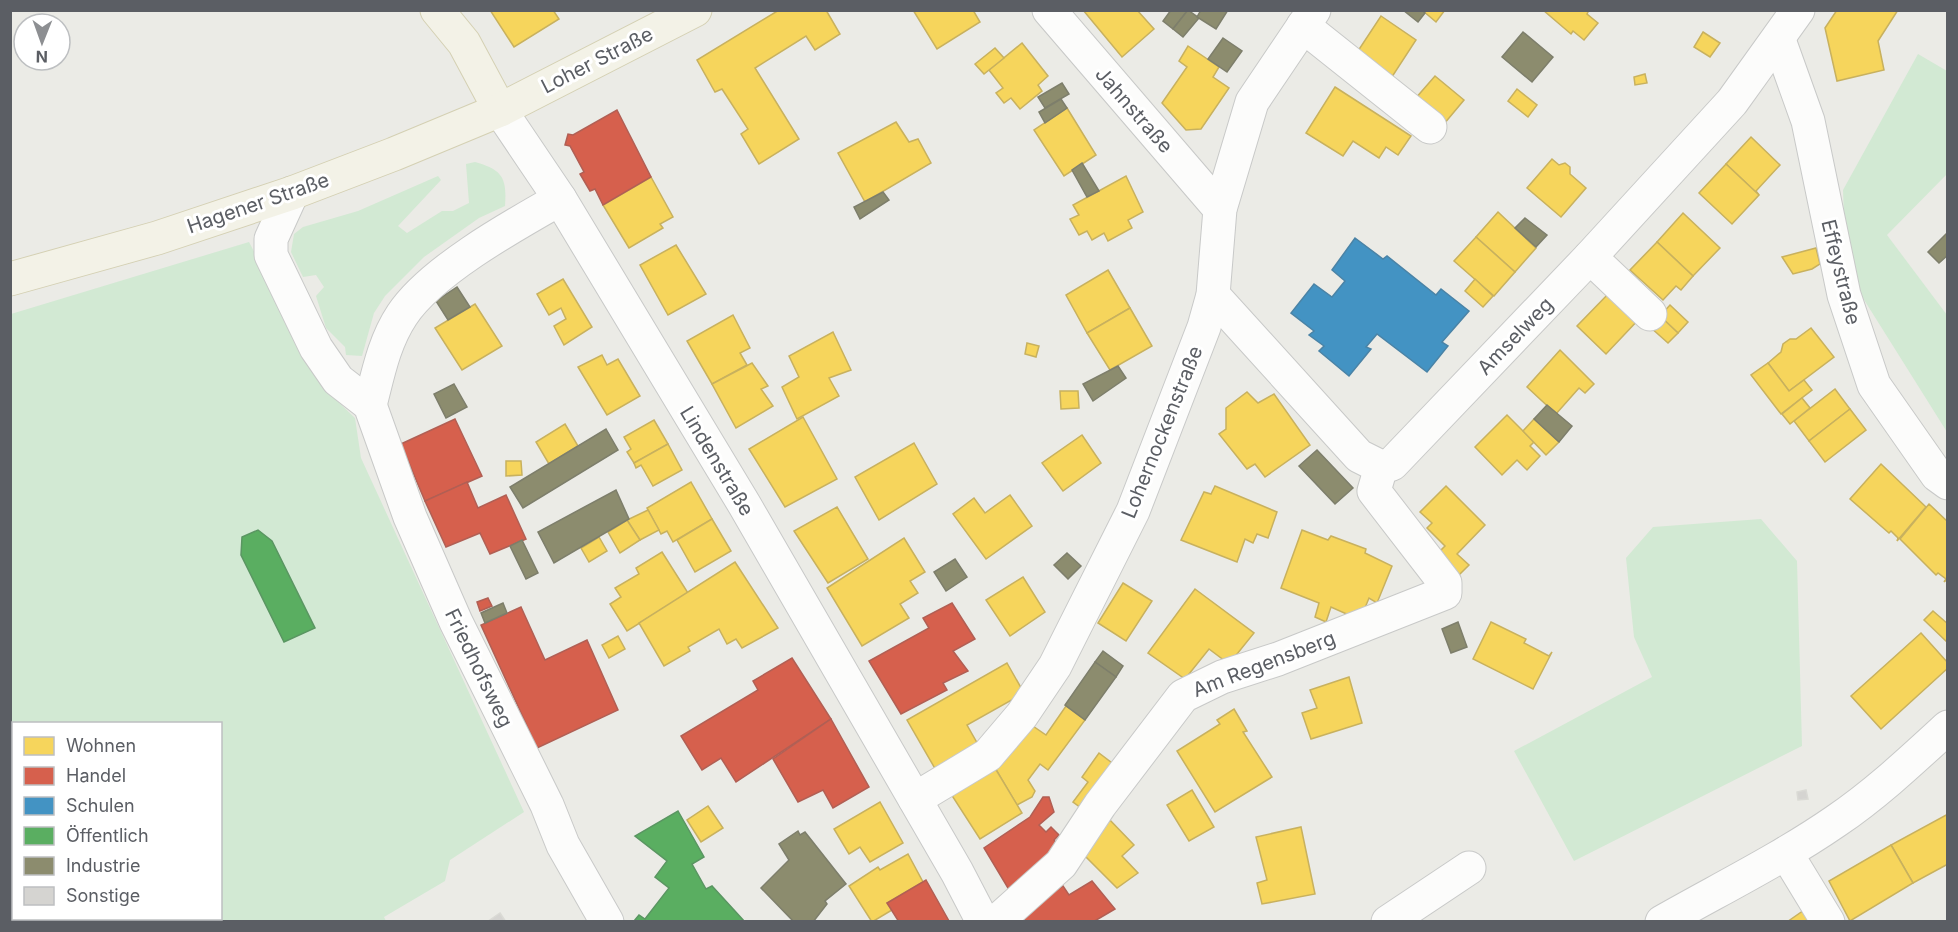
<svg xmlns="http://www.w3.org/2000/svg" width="1958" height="932" font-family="Inter,sans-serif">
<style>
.green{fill:#d2e9d3;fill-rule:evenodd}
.homes{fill:#f6d55c;stroke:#c8b15e;stroke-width:1.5}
.shops{fill:#d6604d;stroke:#b15f54;stroke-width:1.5}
.schools{fill:#4393c3;stroke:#4a83a6;stroke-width:1.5}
.public{fill:#5aae61;stroke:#5a9662;stroke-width:1.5}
.industry{fill:#8c8c6e;stroke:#7d7e6b;stroke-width:1.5}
.building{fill:#d5d4d1;stroke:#dadad5;stroke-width:1.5}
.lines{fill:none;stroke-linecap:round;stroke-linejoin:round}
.minor-casing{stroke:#c8c9c8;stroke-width:35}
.major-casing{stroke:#d4d0b3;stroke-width:35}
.minor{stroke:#fcfcfb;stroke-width:33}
.major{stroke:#f3f2e7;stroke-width:33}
.labels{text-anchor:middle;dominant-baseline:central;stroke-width:6;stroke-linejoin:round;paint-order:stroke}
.street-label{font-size:20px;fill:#5b5e64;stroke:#fff}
</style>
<rect width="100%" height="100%" fill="#ebebe6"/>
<g class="green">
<path d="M1918,54L1947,71V174L1887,235L1947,315V432L1846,271L1843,190Z"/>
<path d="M475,162C503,170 507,178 505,206L479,218L424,257L385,296L374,313L362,356L346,355L345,347L326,328L316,296L324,287L316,275L303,277L291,252L294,234L303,227L358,211L438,176L441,180L398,226L407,233L442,211H453L469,203L466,164Z"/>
<path d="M249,242L330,394L355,418L361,458L524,812L450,860L445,881L384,917L386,921L11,922V314ZM14,724H220V918H14Z"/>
<path d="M1761,519L1797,561L1802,746L1574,861L1514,751L1652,677L1634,637L1626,558L1653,527Z"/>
</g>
<g class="homes">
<path d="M490,10H553L559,19L514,47Z"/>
<path d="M779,10H826L840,34L815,50L806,36L755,68L799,139L759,164L741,134L748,129L722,89L715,92L697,60Z"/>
<path d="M913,10H973L980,22L937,49Z"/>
<path d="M1083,10H1137L1154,29L1122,57Z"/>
<path d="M1422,10H1445L1436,22Z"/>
<path d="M1543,10H1589L1587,14L1598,23L1584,40L1573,31L1571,34Z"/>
<path d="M1837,10H1898L1878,41L1884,70L1837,81L1825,28Z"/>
<path d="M1381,16L1416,40L1388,83L1352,60Z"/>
<path d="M1703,32L1720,43L1710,57L1694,47Z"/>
<path d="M1022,43L1048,76L1038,85L1042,91L1020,109L1011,98L1004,103L996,93L1003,88L989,70Z"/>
<path d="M1188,46L1219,67L1213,77L1229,88L1201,129L1186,130L1162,103L1187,67L1179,61Z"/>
<path d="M995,48L1004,58L984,74L975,64Z"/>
<path d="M1645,74L1647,83L1635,85L1634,77Z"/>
<path d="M1435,76L1464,100L1444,124L1415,99Z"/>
<path d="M1335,87L1411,136L1398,155L1386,147L1379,158L1353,141L1343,156L1306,133Z"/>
<path d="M1517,89L1537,105L1528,117L1508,101Z"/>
<path d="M1067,108L1096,155L1064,176L1034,130Z"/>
<path d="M896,122L909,142L918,139L931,163L865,202L838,153Z"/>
<path d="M1751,137L1780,165L1756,191L1759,195L1726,164Z"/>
<path d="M1552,159L1559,165L1565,163L1570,167V174L1586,188L1561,217L1527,188Z"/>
<path d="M1726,164L1759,195L1732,224L1699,193Z"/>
<path d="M1126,176L1143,212L1128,220L1132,228L1108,241L1104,233L1092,240L1087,231L1079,235L1070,219L1079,215L1073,205Z"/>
<path d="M651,177L673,217L660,224L663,228L629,248L603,205Z"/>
<path d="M1498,212L1536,248L1515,272L1476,237Z"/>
<path d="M1683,213L1720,248L1693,276L1657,242Z"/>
<path d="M1476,237L1515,272L1494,296L1454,261Z"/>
<path d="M1657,242L1693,276L1681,290L1676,286L1663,300L1630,270Z"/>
<path d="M676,245L706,294L668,315L640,265Z"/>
<path d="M1816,248L1820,264L1812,269L1793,274L1782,257Z"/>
<path d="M1108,270L1130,308L1087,333L1066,295Z"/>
<path d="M563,279L592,327L564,345L554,326L566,319L561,308L549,315L537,294Z"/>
<path d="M1475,279L1493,296L1483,307L1465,291Z"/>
<path d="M1611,291L1640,318L1606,354L1577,326Z"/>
<path d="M475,304L502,346L462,370L435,328Z"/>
<path d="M1670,305L1688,322L1678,333L1660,316Z"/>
<path d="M1130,308L1152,346L1110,370L1087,333Z"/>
<path d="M733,315L750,348L740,353L747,365L712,384L687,341Z"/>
<path d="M1660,316L1678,333L1668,343L1650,327Z"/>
<path d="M1811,328L1834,357L1789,391L1768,363L1781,352L1783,344L1790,339H1796Z"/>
<path d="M833,332L851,370L829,378L839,396L797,419L782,387L799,377L789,356Z"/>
<path d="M1027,343L1039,346L1036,357L1025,354Z"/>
<path d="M1560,350L1594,384L1585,393L1579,388L1556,414L1527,387Z"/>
<path d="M602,355L607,365L618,359L640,396L607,415L578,367Z"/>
<path d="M752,363L768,386L761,389L773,406L736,428L712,384Z"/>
<path d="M1768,363L1789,391L1804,380L1812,390L1781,414L1751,375Z"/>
<path d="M1835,389L1850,409L1809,441L1794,421Z"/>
<path d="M1060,391H1078L1079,408L1061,409Z"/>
<path d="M1247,392L1258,403L1274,394L1310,445L1265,477L1255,464L1247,469L1219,434L1226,429V408Z"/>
<path d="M1802,398L1810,408L1790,424L1782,414Z"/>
<path d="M1850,409L1866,430L1825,462L1809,441Z"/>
<path d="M1507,415L1534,442L1530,446L1540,456L1527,470L1517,460L1502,475L1475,447Z"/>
<path d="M803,417L837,479L785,507L749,449Z"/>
<path d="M1534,419L1559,442L1546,455L1523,431Z"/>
<path d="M654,420L668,444L634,463L627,452L631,449L624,437Z"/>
<path d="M565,424L578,446L549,464L536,442Z"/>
<path d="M1082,435L1101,463L1063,491L1042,463Z"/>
<path d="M914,443L937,484L879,520L855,477Z"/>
<path d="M668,444L682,470L653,486L641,465L636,468L634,463Z"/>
<path d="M506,461H521L522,475L506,476Z"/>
<path d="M1881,464L1926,507L1897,541L1898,538L1891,531L1889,533L1850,499Z"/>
<path d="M691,482L712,519L673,542L667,531L661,534L647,508Z"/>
<path d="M1215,486L1277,512L1268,538L1257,534L1253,543L1245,539L1237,562L1181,540L1204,492L1211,494Z"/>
<path d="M1446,486L1485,525L1457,554L1469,565L1458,576L1436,555L1445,546L1427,528L1432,523L1420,512Z"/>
<path d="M1010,495L1032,526L986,559L953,514L974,498L985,513Z"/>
<path d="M1929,504L1948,522V579L1944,582L1946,579L1938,573L1936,575L1900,539Z"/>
<path d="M837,507L868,559L828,583L794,531Z"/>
<path d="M648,510L659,530L640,540L627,520Z"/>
<path d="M712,519L731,551L695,572L677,540Z"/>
<path d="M627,520L640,540L620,553L608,532Z"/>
<path d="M1302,530L1328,540L1331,536L1366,549L1365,553L1392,566L1377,603L1369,598L1360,620L1331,607L1326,622L1315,617L1319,603L1281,588Z"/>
<path d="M599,537L607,551L589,562L581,548Z"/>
<path d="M904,538L925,572L910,581L918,593L900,604L909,618L862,646L827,588Z"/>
<path d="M662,552L688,593L627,631L610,604L621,597L615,588L639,574L636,568Z"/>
<path d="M735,562L778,628L742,648L736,639L727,644L719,629L688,647L690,651L664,666L639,623Z"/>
<path d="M1023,577L1045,612L1010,636L986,600Z"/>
<path d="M1123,583L1152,601L1126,641L1098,623Z"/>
<path d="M1195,589L1254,633L1229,664L1209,649L1185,679L1148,653Z"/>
<path d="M1933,611L1948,624V643L1924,620Z"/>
<path d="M1491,622L1526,639L1524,643L1549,656L1552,652L1533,689L1473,659Z"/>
<path d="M1921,633L1948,663V668L1881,729L1851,696Z"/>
<path d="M618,636L625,649L609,658L602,645Z"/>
<path d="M1007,663L1024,693L967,725L980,748L937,772L907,720Z"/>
<path d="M1349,677L1362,723L1311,739L1302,713L1317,708L1310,690Z"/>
<path d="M1066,706L1085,720L1048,770L1040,764L1028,780L1035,791L1032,797L1017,805L995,768L1027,722L1046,735Z"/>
<path d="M1234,709L1247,731L1243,732L1272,777L1215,812L1177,751L1220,724L1217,720Z"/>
<path d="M1099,753L1120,769L1088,813L1073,802L1088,782L1082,777Z"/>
<path d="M995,768L1022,813L980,839L951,794Z"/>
<path d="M1192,790L1214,827L1189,841L1167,805Z"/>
<path d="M880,802L903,843L870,862L860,847L849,854L834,829Z"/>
<path d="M708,806L723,828L701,842L687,820Z"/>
<path d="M1948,814V864L1913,883L1891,845Z"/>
<path d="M1107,817L1134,845L1122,856L1138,873L1117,888L1077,848Z"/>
<path d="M1301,827L1315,894L1262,904L1257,883L1267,880L1256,837Z"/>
<path d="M1891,845L1913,883L1850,921L1829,881Z"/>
<path d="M908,854L923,882L887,903L892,910L872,922L849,886L878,867L880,870Z"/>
<path d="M1807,908L1816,922H1787Z"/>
</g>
<g class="shops">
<path d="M617,110L651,177L603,205L595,189L590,191L580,174L584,172L570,146L565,145L568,134L573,135Z"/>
<path d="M455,419L482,476L425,501L401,444Z"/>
<path d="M467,482L478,508L506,495L526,539L490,554L480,533L446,547L425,501Z"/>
<path d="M488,598L492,606L480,611L477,602Z"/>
<path d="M952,603L975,639L953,651L968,671L943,683L947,690L901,714L869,661L929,628L923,618Z"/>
<path d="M521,607L545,660L587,640L618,710L537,748L481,625Z"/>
<path d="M792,658L831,719L736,782L721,758L702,770L681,736L758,690L753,681Z"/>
<path d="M831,719L869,787L833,808L823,790L798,802L773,759Z"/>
<path d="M1043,797H1049L1054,812L1039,825L1046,832L1051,827L1059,835L1054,840L1063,852L1014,898L984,848L1030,817Z"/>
<path d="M926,880L949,921L899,922L887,903Z"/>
<path d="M1092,881L1115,909L1093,922H1026L1019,910L1063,886L1069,895Z"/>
</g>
<path class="schools" d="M1355,238L1383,259L1387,256L1436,295L1441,289L1469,311L1442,342L1448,346L1427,372L1377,334L1366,347L1371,349L1349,376L1319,351L1324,346L1309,335L1314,331L1291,313L1314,284L1332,297L1345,281L1332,270Z"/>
<g class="public">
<path d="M258,530L272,541L315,628L284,642L241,555L242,537Z"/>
<path d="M678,811L704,857L692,864L706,889L712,886L745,922L634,921L639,915L645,919L669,888L655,877L667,861L635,836Z"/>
</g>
<g class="industry">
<path d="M1171,10H1188L1173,29L1163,21Z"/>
<path d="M1188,10L1199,18L1183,37L1173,29Z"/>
<path d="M1201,10H1228L1216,29L1197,17Z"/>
<path d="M1403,10H1422L1425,13L1418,22Z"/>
<path d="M1523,32L1553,57L1532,82L1502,57Z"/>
<path d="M1223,38L1242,51L1227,72L1208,59Z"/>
<path d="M1062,83L1069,94L1045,108L1038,97Z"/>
<path d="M1061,99L1067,108L1045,123L1039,112Z"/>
<path d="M1082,163L1099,191L1087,197L1072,170Z"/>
<path d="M883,192L889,200L860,219L854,207Z"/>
<path d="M1525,218L1547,235L1536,247L1515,228Z"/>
<path d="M1948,232V255L1939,263L1928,252Z"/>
<path d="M457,287L470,307L448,320L436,301Z"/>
<path d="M1118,366L1126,378L1093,401L1083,384Z"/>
<path d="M454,384L467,407L446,418L434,394Z"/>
<path d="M1547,405L1572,426L1559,442L1534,419Z"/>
<path d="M606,429L618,450L523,508L510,487Z"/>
<path d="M1317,450L1353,488L1335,504L1299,466Z"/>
<path d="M616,490L629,519L554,563L538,532Z"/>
<path d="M522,540L538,573L526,579L510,546Z"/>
<path d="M1067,553L1081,566L1068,579L1054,565Z"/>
<path d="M955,559L967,577L946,591L934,572Z"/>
<path d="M503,603L507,613L485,623L481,613Z"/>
<path d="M1458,622L1467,647L1451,653L1442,629Z"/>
<path d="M1103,651L1123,666L1116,677L1095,662Z"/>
<path d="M1095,662L1116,677L1085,720L1065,705Z"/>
<path d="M798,831L800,835L805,832L846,884L825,901L827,904L813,922H794L761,888L789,860L779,844Z"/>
</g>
<g class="building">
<path d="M1806,790L1808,799L1798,800L1797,792Z"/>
<path d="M500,913L506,922H487Z"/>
</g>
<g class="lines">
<defs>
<g id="minor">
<path d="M1049,10L1220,209"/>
<path d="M1303,26L1430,127"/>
<path d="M1779,40L1808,121L1844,295L1874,385L1937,475L1948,483"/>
<path d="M500,110L560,199L744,504L957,872L983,922"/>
<path d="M292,193L271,239V255L316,348L338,380L370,405L410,517L456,622L547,805L563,845L607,922"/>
<path d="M1590,257L1650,314"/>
<path d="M1213,295L1359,456L1381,467L1392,464L1590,257L1732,102L1798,10"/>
<path d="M370,405C378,374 384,342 402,315C431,271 514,225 560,199"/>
<path d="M915,799L988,755L1022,715L1055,666L1133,511L1204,327L1213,295L1220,209L1252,102L1314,10"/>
<path d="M1786,853L1828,922"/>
<path d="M996,922L1061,864L1100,805L1183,696L1222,677L1278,659L1445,593V583L1374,491L1381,467"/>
<path d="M1388,922L1469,868"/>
<path d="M1662,922C1720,889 1781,859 1836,821C1876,794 1912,760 1948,727"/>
</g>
<g id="major">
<path d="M437,10L464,43L500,110"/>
<path d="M10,279L157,238L292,193L394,154L500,110L695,10"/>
</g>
</defs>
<use href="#minor" class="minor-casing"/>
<use href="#major" class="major-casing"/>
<use href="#minor" class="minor"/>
<use href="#major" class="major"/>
</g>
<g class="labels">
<g class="street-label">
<text transform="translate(597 60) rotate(-27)">Loher Straße</text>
<text transform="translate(1134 110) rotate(49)">Jahnstraße</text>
<text transform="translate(258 203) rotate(-19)">Hagener Straße</text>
<text transform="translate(1841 272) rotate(76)">Effeystraße</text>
<text transform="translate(1515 336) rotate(-46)">Amselweg</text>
<text transform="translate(1162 432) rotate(-68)">Lohernockenstraße</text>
<text transform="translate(717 461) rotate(59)">Lindenstraße</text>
<text transform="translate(1264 664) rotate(-21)">Am Regensberg</text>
<text transform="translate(479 668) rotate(64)">Friedhofsweg</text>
</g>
</g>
<rect width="1958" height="932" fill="none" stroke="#5b5e64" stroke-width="24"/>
<rect x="12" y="722" width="210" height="198" fill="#ffffff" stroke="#bdbfc1" stroke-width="1.5"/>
<rect x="24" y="737" width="30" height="18" fill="#f6d55c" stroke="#bdbfc1" stroke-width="1.5"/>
<text x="66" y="752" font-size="18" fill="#5b5e64">Wohnen</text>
<rect x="24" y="767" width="30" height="18" fill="#d6604d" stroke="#bdbfc1" stroke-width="1.5"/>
<text x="66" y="782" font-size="18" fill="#5b5e64">Handel</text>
<rect x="24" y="797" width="30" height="18" fill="#4393c3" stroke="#bdbfc1" stroke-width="1.5"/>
<text x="66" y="812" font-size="18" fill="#5b5e64">Schulen</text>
<rect x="24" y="827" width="30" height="18" fill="#5aae61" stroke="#bdbfc1" stroke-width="1.5"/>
<text x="66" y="842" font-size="18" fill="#5b5e64">Öffentlich</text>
<rect x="24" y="857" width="30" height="18" fill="#8c8c6e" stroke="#bdbfc1" stroke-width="1.5"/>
<text x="66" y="872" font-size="18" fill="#5b5e64">Industrie</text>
<rect x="24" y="887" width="30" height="18" fill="#d5d4d1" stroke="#bdbfc1" stroke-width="1.5"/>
<text x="66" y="902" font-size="18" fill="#5b5e64">Sonstige</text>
<g transform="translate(42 42) rotate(181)"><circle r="28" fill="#ffffff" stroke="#bdbfc1" stroke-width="1.5"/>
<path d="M0-4.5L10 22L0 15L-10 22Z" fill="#8d8f92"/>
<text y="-9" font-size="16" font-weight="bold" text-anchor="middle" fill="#5b5e64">N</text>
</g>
</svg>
